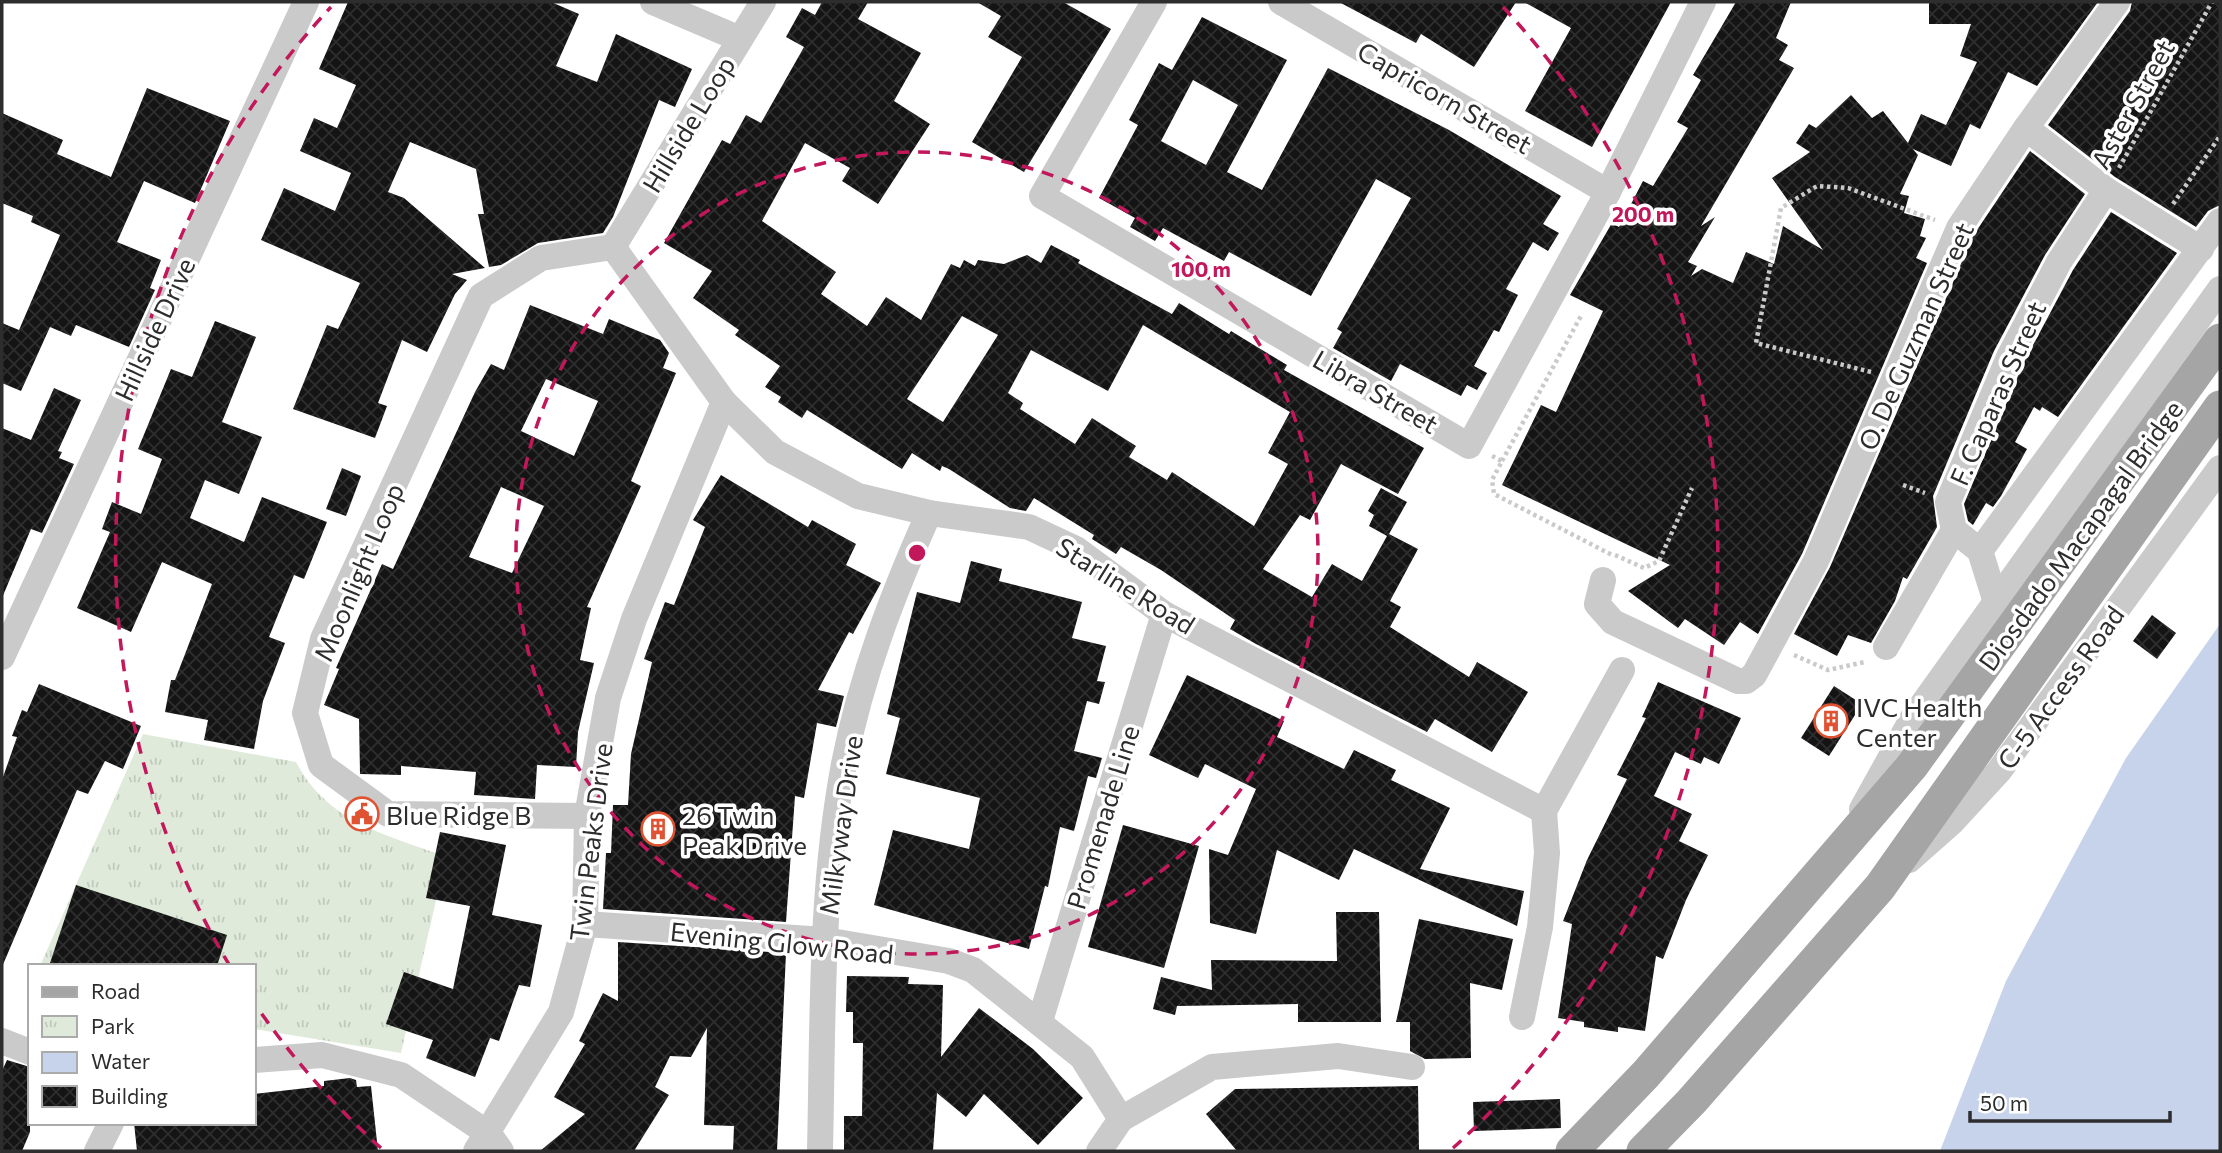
<svg xmlns="http://www.w3.org/2000/svg" width="2222" height="1153" font-family="Commissioner,sans-serif">
<style>
.park{fill:url(#park-tufts)}
.water{fill:#c7d3ea}
.building{fill:url(#building-cross-hatch);fill-rule:evenodd}
.lines{fill:none;stroke-linecap:round;stroke-linejoin:round}
.path{stroke:#cacaca;stroke-width:4.5;stroke-dasharray:3.5 3.5;stroke-linecap:butt}
.minor{stroke:#cacaca;stroke-width:26}
.major{stroke:#a5a5a5;stroke-width:33}
.ring{fill:none;stroke:#c2185b;stroke-width:3.5;stroke-dasharray:12 9}
.labels{text-anchor:middle;dominant-baseline:central;stroke-width:7;stroke-linejoin:round;paint-order:stroke}
.street-label{font-size:26px;fill:#2d2d2d;stroke:#fff}
.poi-label{font-size:26px;fill:#2d2d2d;stroke:#fff;text-anchor:start}
.centre{fill:#c2185b;stroke:#fff;stroke-width:3.5}
.ring-label{font-size:21px;text-anchor:middle;font-weight:bold;fill:#c2185b;stroke:#fff;stroke-width:7;stroke-linejoin:round;paint-order:stroke}
</style>
<defs>
<pattern id="park-tufts" width="24" height="20" patternUnits="userSpaceOnUse" patternTransform="scale(1.75)"><rect width="24" height="20" fill="#dfeada"/><path d="M3 7l-1-3M5 7V3M7 7l1-3M15 17l-1-3M17 17v-4M19 17l1-3" fill="none" stroke="#c0c9bb"/></pattern>
<pattern id="building-cross-hatch" width="8" height="8" patternUnits="userSpaceOnUse" patternTransform="scale(1.75)"><rect width="8" height="8" fill="#141414"/><path d="M0 0l8 8M0 8l8-8" fill="none" stroke="#2e2e2e"/></pattern>
</defs>
<rect width="100%" height="100%" fill="#fff"/>
<path class="park" d="M143,734L296,762C328,823 386,834 446,857L401,1053L254,1029V966H40Z"/>
<path class="water" d="M2220,624V1151H1940L2006,981L2126,758Z"/>
<g class="building">
<path d="M348,2H551L579,14L556,66L597,82L616,34L692,69L675,107L659,100L613,217L603,233L538,243L501,265L489,267L478,214H484L476,169L410,142L388,192L404,198L485,268L452,274L467,280L455,294L427,352L402,340L378,403L387,406L375,438L293,409L327,325L338,329L360,283L261,240L284,188L335,211L351,173L300,151L314,118L337,128L356,85L319,69Z"/>
<path d="M822,2H868L858,19L921,53L894,101L930,124L878,204L842,181L850,168L805,143L762,221L836,272L821,294L867,326L886,297L921,320L951,264L960,268L964,260L975,266L978,260L1004,264L1027,255L1041,263L1051,245L1080,260L1078,263L1172,314L1179,303L1229,334L1231,331L1287,365L1284,370L1424,448L1398,494L1341,464L1310,520L1300,515L1263,569L1312,597L1332,564L1362,581L1387,536L1369,526L1374,515L1368,511L1381,488L1407,502L1389,534L1418,549L1390,601L1401,607L1390,627L1469,677L1477,662L1528,692L1492,752L1435,719L1427,732L1256,644L1230,629L1235,620L1161,570L1121,547L1116,554L1092,539L1094,535L1034,498L1026,511L1010,508L949,469L942,466L940,471L912,453L902,469L807,410L802,418L778,402L781,397L765,387L780,366L735,335L739,330L693,298L712,271L664,243L722,140L730,144L746,115L761,123L804,47L786,37L802,8L815,15ZM962,316L998,335L943,422L907,399ZM1143,325L1290,412L1268,453L1288,464L1254,526L1172,472L1167,480L1129,457L1136,446L1092,418L1075,444L1020,409L1023,403L1008,393L1031,350L1108,391Z"/>
<path d="M977,2H1063L1111,29L1024,172L972,142L1022,57L988,37L1001,16Z"/>
<path d="M1339,2H1516L1474,67L1421,34L1416,43Z"/>
<path d="M1524,2H1671L1592,147L1525,111L1571,28Z"/>
<path d="M1736,2H1791L1776,38L1788,45L1779,60L1794,68L1701,226L1715,217L1688,262L1697,266L1691,276L1702,269L1733,283L1746,252L1774,264L1783,226L1823,250L1772,178L1810,152L1796,143L1809,124L1816,128L1851,95L1872,118L1883,111L1908,143L1921,114L1946,125L1977,62L1960,56L1971,24H1929V2H2098L2037,86L2008,72L1980,129L1970,124L1951,166L1913,149L1918,155L1900,194L1909,196L1904,213L1925,219L1920,236L1926,238L1916,258L1927,263L1802,554L1758,634L1740,622L1724,645L1685,619L1678,628L1628,591L1670,565L1502,485L1541,405L1556,412L1603,311L1570,295L1612,223L1619,227L1643,181L1653,186L1688,128L1677,122L1701,80L1693,75Z"/>
<path d="M2132,2H2220V205L2208,211L2196,227L2115,177L2048,125L2130,11Z"/>
<path d="M1202,17L1287,60L1227,172L1262,190L1328,68L1449,130L1561,196L1543,224L1559,233L1548,251L1533,242L1506,289L1518,295L1499,332L1494,330L1474,366L1487,373L1477,390L1467,385L1461,396L1400,364L1391,381L1333,348L1342,332L1337,329L1411,198L1376,179L1311,296L1229,252L1224,261L1163,228L1155,241L1130,227L1135,218L1099,198L1138,125L1129,120L1159,63L1172,70ZM1193,80L1238,105L1206,165L1161,141Z"/>
<path d="M147,88L230,121L195,203L144,181L117,242L161,260L150,288L155,290L129,347L76,325L71,336L50,327L21,391L2,383V323L19,330L60,235L31,222L33,216L2,203V113L63,140L57,154L111,177Z"/>
<path d="M2030,151L2085,194L2045,255L1994,351L1933,496L1937,527L1907,579L1903,577L1895,601L1871,643L1848,635L1837,656L1794,634L1830,567L1973,236Z"/>
<path d="M2111,212L2177,253L2058,417L2042,407L2040,411L2034,407L2015,442L2027,449L2001,496L1993,507L1986,503L1973,525L1968,521L1964,504L2023,364L2073,270Z"/>
<path d="M530,305L603,334L609,319L660,340L669,353L663,368L676,373L631,481L641,486L587,607L591,608L580,660L594,663L578,732L576,767L537,765L535,799L474,795L476,772L401,766V775L360,774L359,719L324,705L339,669L336,668L382,564L393,569L475,392L491,364L504,370ZM546,379L598,401L574,456L521,431ZM501,487L544,506L512,573L469,557Z"/>
<path d="M215,321L256,337L222,422L262,437L239,494L205,480L190,518L244,542L262,497L327,522L304,579L294,575L269,637L285,643L263,701L254,749L204,740L208,720L165,712L171,680H175L212,584L162,562L131,632L77,608L110,532L102,529L112,502L141,514L162,459L138,449L171,369L192,377Z"/>
<path d="M54,388L81,400L58,451L62,452L59,458L74,464L42,533L31,529L2,598V428L31,440Z"/>
<path d="M342,468L361,476L346,516L326,509Z"/>
<path d="M721,475L808,527L812,520L856,544L846,565L881,583L853,634L849,632L818,690L844,696L836,727L817,723L804,798L795,796L786,922L603,909L606,853H611L613,805H628L631,754L652,662L644,659L665,602L674,605L705,527L693,520Z"/>
<path d="M971,561L1002,569L999,581L1082,602L1072,638L1106,646L1097,681L1105,682L1099,704L1087,701L1074,751L1102,758L1096,778L1088,776L1074,831L1060,827L1048,887L1045,886L1029,949L874,905L893,830L969,849L980,798L886,774L900,718L887,714L917,592L960,603Z"/>
<path d="M2152,615L2176,633L2157,659L2133,641Z"/>
<path d="M1187,675L1284,721L1277,737L1344,769L1354,750L1396,770L1391,780L1450,808L1420,869L1524,891L1517,926L1354,849L1339,880L1277,850L1256,934L1210,923L1209,849L1228,855L1256,789L1205,764L1198,778L1149,755Z"/>
<path d="M1658,682L1741,718L1719,764L1704,757L1701,764L1675,752L1654,796L1692,814L1679,841L1708,855L1686,900L1663,959L1656,956L1645,1031L1618,1027V1032L1584,1027V1022L1558,1018L1572,924L1563,921L1587,860L1627,779L1617,775L1646,718L1642,717Z"/>
<path d="M39,684L141,726L123,769L105,761L88,794L77,790L2,967V780L17,737L12,736L22,710L27,712Z"/>
<path d="M1834,686L1862,704L1829,756L1801,738Z"/>
<path d="M1123,825L1199,846L1164,968L1088,947Z"/>
<path d="M440,832L506,845L492,915L542,925L530,987L519,985L499,1041L490,1038L475,1077L426,1058L433,1040L386,1024L404,972L453,989L470,906L426,898Z"/>
<path d="M76,885L227,935L217,966H49Z"/>
<path d="M1336,912H1379L1381,1022H1298V1004L1177,1006L1175,1015L1153,1009L1161,977L1212,990L1211,960L1337,961Z"/>
<path d="M1419,919L1513,939L1502,990L1470,983L1471,1058L1425,1059L1410,1051V1022H1396Z"/>
<path d="M618,942L786,953L777,1151H733L734,1126L704,1125L707,1028L691,1057L670,1056L655,1087L669,1095L634,1151H540L585,1114L554,1097L585,1044L579,1041L603,993L618,1001Z"/>
<path d="M847,976L909,977L908,984L943,985L941,1057L979,1008L1033,1049L1083,1098L1038,1145L984,1094L966,1117L937,1093L933,1151H844V1116H862L863,1043H853V1012H846Z"/>
<path d="M7,1060L30,1067V1132L22,1151H2V1071Z"/>
<path d="M350,1078L356,1080L357,1087L371,1086L378,1151H137L134,1123H254V1094L324,1086V1081Z"/>
<path d="M1418,1086L1419,1151H1237L1206,1114L1235,1089Z"/>
<path d="M1560,1099L1561,1128L1474,1131L1473,1102Z"/>
</g>
<g class="lines">
<g class="path">
<path d="M2119,168L2212,2"/>
<path d="M2173,204L2220,136"/>
<path d="M1871,372L1756,343L1781,208L1817,186L1848,188L1935,220"/>
<path d="M1492,456L1502,461L1492,480L1494,494L1614,556"/>
<path d="M1502,461L1582,314"/>
<path d="M1903,485L1925,493"/>
<path d="M1615,555L1644,568L1659,561L1692,488"/>
<path d="M1794,655L1828,670L1865,662"/>
</g>
<g class="minor">
<path d="M653,2L740,39"/>
<path d="M1154,2L1042,196L1469,446L1608,192L1703,2"/>
<path d="M1281,2L1608,192"/>
<path d="M2026,128L2106,190L2201,249"/>
<path d="M613,247L724,402L775,452L858,496L929,513L1029,527L1076,549L1164,614L1544,811"/>
<path d="M613,247L763,2"/>
<path d="M1980,551L2220,221"/>
<path d="M1603,580L1597,604L1613,622L1738,681H1746L1754,675L1816,561L1959,228L2026,128L2117,2"/>
<path d="M1995,599L1980,551L1954,530L1948,502L2009,357L2059,262L2106,190"/>
<path d="M1886,647L1954,530"/>
<path d="M2,657L306,2"/>
<path d="M1862,809L1912,719L2220,289"/>
<path d="M587,816L388,814L321,765L305,713L323,639L481,296L541,258L613,247"/>
<path d="M1909,860L1952,822L1999,771L2220,468"/>
<path d="M585,924L825,940L949,961L973,970L1082,1057L1121,1119"/>
<path d="M1522,1017L1540,927L1547,853L1544,811L1622,670"/>
<path d="M1040,1021L1164,614"/>
<path d="M2,1041L30,1052"/>
<path d="M254,1060L322,1055L401,1075L489,1134L501,1151"/>
<path d="M97,1151L111,1123"/>
<path d="M476,1151L561,1012L585,924L587,816L608,698L634,619L724,402"/>
<path d="M820,1151C823,1023 820,891 844,764C861,676 893,594 929,513"/>
<path d="M1099,1151L1121,1119L1212,1067L1338,1056L1412,1067"/>
</g>
<g class="major">
<path d="M1572,1151L1646,1074L1912,766L2220,340"/>
<path d="M1643,1151L1691,1102L1880,887L2220,407"/>
</g>
</g>
<g class="ring">
<circle cx="917" cy="553" r="401"/>
<path d="M381 1148A801 801 0 0 1 257 1007M230 966A801 801 0 0 1 331 7M1503 7A801 801 0 0 1 1453 1148"/>
</g>
<defs>
<symbol id="building-ring" viewBox="-11 -11 22 22"><circle r="9.5" fill="#fff" stroke="#df5333" stroke-width="1.5"/><path d="M-4-6H4V6H1V3H-1V6H-4ZM-2.5-4.3h1.7v1.8h-1.7ZM.8-4.3h1.7v1.8H.8ZM-2.5-1h1.7V.8h-1.7ZM.8-1h1.7V.8H.8Z" fill="#df5333"/></symbol>
<symbol id="civic-ring" viewBox="-11 -11 22 22"><circle r="9.5" fill="#fff" stroke="#df5333" stroke-width="1.5"/><path d="M-.6-6.5H3V-4.5H.6V-3L4-1V1h2V6H-6V1h2V-1L-.6-3ZM-1.2 2.5V6h2.4V2.5Z" fill="#df5333"/></symbol>
</defs>
<g fill-rule="evenodd">
<use href="#building-ring" x="1812" y="702" width="38" height="38"/>
<use href="#civic-ring" x="343" y="795" width="38" height="38"/>
<use href="#building-ring" x="639" y="810" width="38" height="38"/>
</g>
<g class="labels">
<g class="street-label">
<text transform="translate(1445 97) rotate(30)">Capricorn Street</text>
<text transform="translate(2132 104) rotate(-61)">Aster Street</text>
<text transform="translate(688 124) rotate(-59)">Hillside Loop</text>
<text transform="translate(154 329) rotate(-65)">Hillside Drive</text>
<text transform="translate(1915 336) rotate(-66)">O. De Guzman Street</text>
<text transform="translate(1376 391) rotate(30)">Libra Street</text>
<text transform="translate(1997 393) rotate(-66)">F. Caparas Street</text>
<text transform="translate(2080 535) rotate(-54)">Diosdado Macapagal Bridge</text>
<text transform="translate(358 572) rotate(-67)">Moonlight Loop</text>
<text transform="translate(1126 585) rotate(32)">Starline Road</text>
<text transform="translate(2060 687) rotate(-54)">C-5 Access Road</text>
<text transform="translate(1102 817) rotate(-73)">Promenade Line</text>
<text transform="translate(840 825) rotate(-82)">Milkyway Drive</text>
<text transform="translate(590 842) rotate(-83)">Twin Peaks Drive</text>
<text transform="translate(782 942) rotate(6)">Evening Glow Road</text>
</g>
<g class="poi-label">
<text x="1856" y="706">IVC Health<tspan x="1856" dy="30">Center</tspan></text>
<text x="386" y="814">Blue Ridge B</text>
<text x="682" y="814">26 Twin<tspan x="682" dy="30">Peak Drive</tspan></text>
</g>
</g>
<circle cx="917" cy="553" r="10" class="centre"/>
<g class="ring-label">
<text x="1643" y="222">200 m</text>
<text x="1201" y="277">100 m</text>
</g>
<rect width="2222" height="1153" fill="none" stroke="#2d2d2d" stroke-width="7"/>
<rect x="28" y="964" width="228" height="161" fill="#ffffff" stroke="#ababab" stroke-width="2"/>
<rect x="42" y="987" width="35" height="10" fill="#a5a5a5" stroke="#ababab" stroke-width="2"/>
<text x="91" y="999" font-size="21" fill="#2d2d2d">Road</text>
<rect x="42" y="1016" width="35" height="21" fill="url(#park-tufts)" stroke="#ababab" stroke-width="2"/>
<text x="91" y="1034" font-size="21" fill="#2d2d2d">Park</text>
<rect x="42" y="1052" width="35" height="21" fill="#c7d3ea" stroke="#ababab" stroke-width="2"/>
<text x="91" y="1069" font-size="21" fill="#2d2d2d">Water</text>
<rect x="42" y="1086" width="35" height="21" fill="url(#building-cross-hatch)" stroke="#ababab" stroke-width="2"/>
<text x="91" y="1104" font-size="21" fill="#2d2d2d">Building</text>
<path d="M1970 1111v10h200v-10" fill="none" stroke="#2d2d2d" stroke-width="3.5"/>
<text x="1980" y="1111" font-size="21" fill="#2d2d2d" stroke="#ffffff" stroke-width="5" paint-order="stroke">50 m</text>
</svg>
